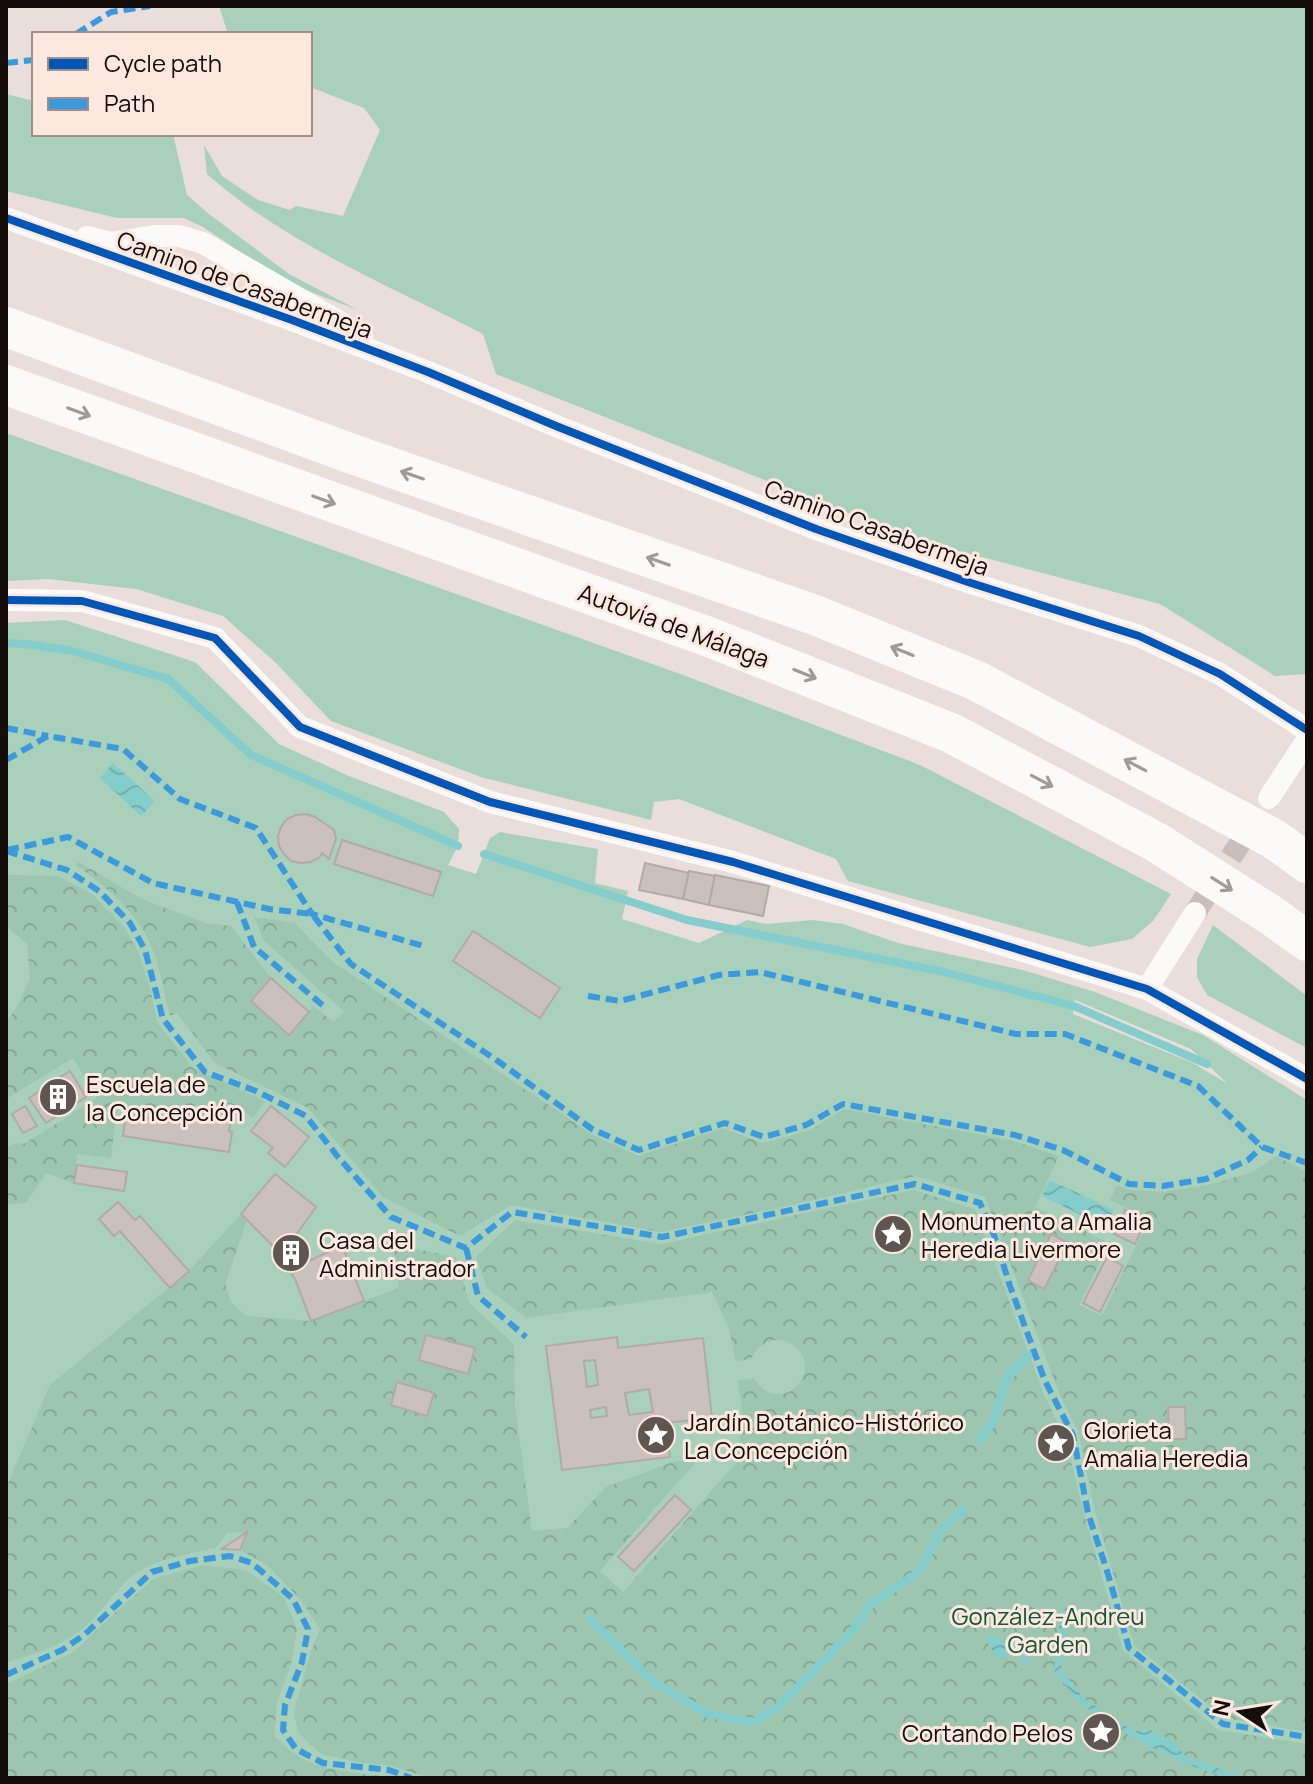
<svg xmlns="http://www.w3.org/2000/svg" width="1313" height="1784" font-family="Manrope,sans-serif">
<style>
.green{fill:#a8d0ba;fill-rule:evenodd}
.forest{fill:url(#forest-crowns)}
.water{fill:url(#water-waves)}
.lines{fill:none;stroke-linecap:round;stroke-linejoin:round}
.stream{stroke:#84cdcc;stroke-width:8}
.building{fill:#cac1bc;stroke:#b3aaa6;stroke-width:2;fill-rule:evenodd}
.street-tunnel{stroke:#c9bfba;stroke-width:22;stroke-dasharray:22 11;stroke-linecap:butt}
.street{stroke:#fcfaf9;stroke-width:22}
.highway{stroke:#fcfaf9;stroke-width:40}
.quiet{stroke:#3b99de;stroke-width:6;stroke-dasharray:12 6;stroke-linecap:butt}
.cycleway-casing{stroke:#fde8df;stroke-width:13}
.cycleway{stroke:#0057b8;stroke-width:8}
.oneway{stroke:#9f9b99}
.labels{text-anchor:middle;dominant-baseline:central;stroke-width:6;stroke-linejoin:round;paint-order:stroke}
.street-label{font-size:24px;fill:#140d0a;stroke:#fde8df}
.poi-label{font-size:24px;fill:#140d0a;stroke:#fde8df;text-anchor:start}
.park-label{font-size:24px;fill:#12553c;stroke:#fde8df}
</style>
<defs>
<pattern id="forest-crowns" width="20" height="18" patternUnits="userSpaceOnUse" patternTransform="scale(2)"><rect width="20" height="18" fill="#9cc6af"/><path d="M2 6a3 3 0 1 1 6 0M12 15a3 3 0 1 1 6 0" fill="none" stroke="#86a995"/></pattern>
<pattern id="water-waves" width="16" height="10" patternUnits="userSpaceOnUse" patternTransform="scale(2)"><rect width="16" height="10" fill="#84cdcc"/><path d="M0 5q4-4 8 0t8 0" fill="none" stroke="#71afae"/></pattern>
</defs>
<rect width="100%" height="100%" fill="#e9ded9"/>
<g class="green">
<path d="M219,6H1307V674L1275,676L1160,604L917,540L496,374L483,334C390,286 286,244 207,174L204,145L222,176L258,200L290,210L296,206L343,216L380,130L364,108L310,87V34H228Z"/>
<path d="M6,94L34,101V134H173L187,195L209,214L289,274L358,310L285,282L203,227L184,218H117L6,191Z"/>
<path d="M6,433L683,675L920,765L1171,894L1153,921L1132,939L1090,947L848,881L836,859L679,799L654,802L651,820L481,777L331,721L275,662L223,616L136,589L48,579L6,581Z"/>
<path d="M65,620L195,662L279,744L349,776L444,812L459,829L458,846L448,865L476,874L490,838L500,832L598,849L595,883L628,891L622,919L699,943L747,920L766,924L813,920L843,924L898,943L1023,970L1095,992L1203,1035L1307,1100V1778H192L6,1736V623ZM1075,1000L1191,1049L1228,1084L1193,1063L1073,1014Z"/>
<path d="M1213,925L1307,996V1048L1207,995L1197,977V959Z"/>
</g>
<g class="forest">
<path d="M79,862L142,899L205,923L231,926L271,978L251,1001L289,1034L313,1006L334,1022L344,1011L264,941L254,917L295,923L334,963L549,1105L591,1134L638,1156L723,1128L763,1143L811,1130L844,1109L1014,1141L1059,1156L1035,1207L1109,1243L1079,1305L1102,1316L1149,1219L1110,1200L1117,1185L1130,1190L1163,1192L1209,1185L1253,1172L1276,1156L1307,1172V1732L1225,1718L1134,1645L1095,1511L1078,1431L1061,1398L985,1197L916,1176L797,1204L661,1232L511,1205L460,1236L383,1197L308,1108L215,1063L177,1013L170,1016C164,994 161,970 152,948C139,913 105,886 76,865Z"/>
<path d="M6,875L58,876L92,894L125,928L139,954L151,991L157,1022L193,1068L265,1101L253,1118L231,1104L117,1109L111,1158L77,1154L74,1183L46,1173L26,1203L6,1204V1148L15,1143L24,1144L97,1098L73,1058L6,1099V1023L18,1005L30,978L27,944L6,926Z"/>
<path d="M913,1190L975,1209L1044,1395L1065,1438L1087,1524L1123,1650L1218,1730L1307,1744V1778H430L391,1766L356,1762L321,1754L298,1733L294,1712L310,1654L320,1629L301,1600L267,1565L240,1550L246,1532L227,1533L216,1548C192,1553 165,1557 143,1569C122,1580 107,1605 90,1622C71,1642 33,1656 6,1662V1488L50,1385L189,1271L241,1214L247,1220L225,1284L232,1303L246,1316L311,1321L399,1288L392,1244L456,1257L470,1304L514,1344L515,1406L532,1531L567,1528L606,1487L670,1463L701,1456L600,1571L623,1592L735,1464L743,1422L738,1381L754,1378C759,1388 767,1394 779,1394C787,1394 795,1390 800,1382C821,1350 771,1319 751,1359L736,1361L729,1329L712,1292L526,1318L487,1288L476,1257L515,1220L661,1244Z"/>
<path d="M202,1565L245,1570L284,1597L297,1629L291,1664L277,1702L274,1736C282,1742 289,1750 298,1756C326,1773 365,1773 396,1778H6V1684L74,1652L112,1615L154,1579Z"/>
</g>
<g class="water">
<path d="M113,763L155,801L141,816L100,778Z"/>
<path d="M1050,1180L1114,1210L1106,1227L1042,1196Z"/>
<path d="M1069,1610L1061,1669L1083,1698L1134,1731L1151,1730L1175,1742L1186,1757L1245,1778H1229L1186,1764L1133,1738L1078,1702L1054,1670L1061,1611Z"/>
<path d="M986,1634L1022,1647L1032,1664H1024L1020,1654L1012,1651L1007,1657L998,1659L989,1645Z"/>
</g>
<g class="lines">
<g class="stream">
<path d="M6,643L25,644L69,650L168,679L251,755L458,846"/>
<path d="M484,854L687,920L944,972L1074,1006L1207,1064"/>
<path d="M981,1439L994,1420L1006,1379L1032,1353"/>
<path d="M591,1620L654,1682L708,1714L754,1722L778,1707L853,1630L872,1603L919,1572L941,1530L964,1509"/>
</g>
</g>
<g class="building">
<path d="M306,814L315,817L334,830L336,839L329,859L322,853L319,858L310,862L301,863L291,861L284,854L279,846L278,836L281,827L287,819L296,815Z"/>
<path d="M342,840L441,872L433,896L334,864Z"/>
<path d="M645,863L689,873L683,899L639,890Z"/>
<path d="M689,871L715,876L709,905L683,899Z"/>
<path d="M715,875L769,886L763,916L709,905Z"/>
<path d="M473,931L560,988L540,1018L453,961Z"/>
<path d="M271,978L309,1012L289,1035L251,1001Z"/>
<path d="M70,1071L86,1097L46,1123L29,1098Z"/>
<path d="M25,1106L37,1126L23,1133L12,1114Z"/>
<path d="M271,1106L309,1137L285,1167L268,1153L273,1148L251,1131Z"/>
<path d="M232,1113L229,1131L232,1132L229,1152L123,1136L126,1115L173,1122V1114Z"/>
<path d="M77,1165L127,1172L124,1191L74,1183Z"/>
<path d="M275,1174L316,1207L293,1239L309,1261L342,1245L364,1301L311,1321L295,1279L272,1245L241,1214Z"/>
<path d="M118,1202L135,1220L140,1216L189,1271L170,1288L120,1231L114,1236L99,1219Z"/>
<path d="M1125,1210L1146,1220L1135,1244L1114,1234Z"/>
<path d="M1051,1234L1068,1243L1044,1289L1028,1280Z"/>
<path d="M1107,1257L1123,1266L1100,1312L1083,1303Z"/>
<path d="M426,1335L475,1348L468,1374L419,1360Z"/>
<path d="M617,1337L618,1348L703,1338L712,1418L666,1423L670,1457L562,1470L546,1346ZM595,1360L598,1385L587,1387L584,1361ZM649,1389L653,1412L629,1415L625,1393ZM606,1407L607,1416L591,1418L590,1410Z"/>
<path d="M397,1382L434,1393L427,1416L391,1405Z"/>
<path d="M1168,1407H1185L1186,1439H1169Z"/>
<path d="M675,1495L691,1510L634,1571L618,1557Z"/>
<path d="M247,1532L240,1550L222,1549Z"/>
</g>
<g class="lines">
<path class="street-tunnel" d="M1195,913L1269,798"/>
<g class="street">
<path d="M6,218L292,320L428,372L556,426L816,529L971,583L1139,636L1220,674L1307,730"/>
<path d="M87,237L110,243L155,236H179L203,243L362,335"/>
<path d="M6,600L82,601L215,638L300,727L490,802L733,862L1147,989L1307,1079"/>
<path d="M1269,798L1307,740"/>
<path d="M1147,989L1195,913"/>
</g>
<g class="highway">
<path d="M6,327L355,455L815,615L977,681L1274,839L1307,863"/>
<path d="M6,385L709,637L951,733L1156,842L1271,915L1307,941"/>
</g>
<g class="quiet">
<path d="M76,34L111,12L150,6"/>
<path d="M6,63L34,60"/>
<path d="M6,728L48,736"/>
<path d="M6,760L48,736L123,749L180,799L256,828L312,914L427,947"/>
<path d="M7,850L68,837L153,883L269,909L312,914L351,964L495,1059L592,1129L639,1150L725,1123L764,1137L806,1125L843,1104L1015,1135L1063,1150L1129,1184L1163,1186L1206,1179L1248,1160L1262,1147"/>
<path d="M6,851L67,870L99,891L130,923L145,950L163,1019L205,1072L256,1091L306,1116L338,1157L391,1217L466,1248L512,1212L662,1237L915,1184L980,1203L994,1235L1010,1286L1045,1381L1073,1435L1088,1513L1108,1574L1129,1648L1223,1724L1307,1737"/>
<path d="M237,902L254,947L326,1008"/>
<path d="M588,996L620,1001L719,975L760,972L1016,1034H1065L1198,1086L1262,1147L1307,1163"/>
<path d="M466,1248L478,1296L526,1337"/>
<path d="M6,1675L62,1650L84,1635L152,1572L190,1561L230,1556L252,1563L293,1599L308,1629L302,1662L285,1705L283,1730L296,1749L323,1763L389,1770L411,1778"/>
</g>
<defs>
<g id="cycleway">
<path d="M6,218L292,320L428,372L556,426L816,529L971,583L1139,636L1220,674L1307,730"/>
<path d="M6,600L82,601L215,638L300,727L490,802L733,862L1147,989L1307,1079"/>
</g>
</defs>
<use href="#cycleway" class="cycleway-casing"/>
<use href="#cycleway" class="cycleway"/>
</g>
<defs><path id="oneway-shaft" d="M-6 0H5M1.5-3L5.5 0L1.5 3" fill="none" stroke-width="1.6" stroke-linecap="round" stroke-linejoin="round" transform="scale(2)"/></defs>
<g class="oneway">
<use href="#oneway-shaft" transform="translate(79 412) rotate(20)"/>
<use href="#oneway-shaft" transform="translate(412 475) rotate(-161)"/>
<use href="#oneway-shaft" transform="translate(324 500) rotate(20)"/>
<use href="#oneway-shaft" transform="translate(658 561) rotate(-161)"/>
<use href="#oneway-shaft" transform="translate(902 651) rotate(-158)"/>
<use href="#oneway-shaft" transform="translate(805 674) rotate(22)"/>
<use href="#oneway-shaft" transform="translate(1135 765) rotate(-152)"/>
<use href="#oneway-shaft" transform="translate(1042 781) rotate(28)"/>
<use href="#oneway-shaft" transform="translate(1222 884) rotate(32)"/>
</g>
<defs>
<symbol id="building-disc" viewBox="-11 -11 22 22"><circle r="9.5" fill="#5f5652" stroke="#fde8df"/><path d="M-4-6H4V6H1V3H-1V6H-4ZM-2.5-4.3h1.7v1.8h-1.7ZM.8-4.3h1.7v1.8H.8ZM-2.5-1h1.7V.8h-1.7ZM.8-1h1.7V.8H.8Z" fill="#fff"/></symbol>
<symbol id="sight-disc" viewBox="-11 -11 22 22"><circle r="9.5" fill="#5f5652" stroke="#fde8df"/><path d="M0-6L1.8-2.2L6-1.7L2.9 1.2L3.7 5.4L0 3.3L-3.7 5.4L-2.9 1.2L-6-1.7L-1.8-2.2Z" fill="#fff"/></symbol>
</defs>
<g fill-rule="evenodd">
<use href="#building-disc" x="36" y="1075" width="44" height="44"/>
<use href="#sight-disc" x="871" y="1212" width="44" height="44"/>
<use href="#building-disc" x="269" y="1231" width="44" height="44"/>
<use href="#sight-disc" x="634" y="1413" width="44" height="44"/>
<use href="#sight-disc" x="1034" y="1421" width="44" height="44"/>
<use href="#sight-disc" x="1079" y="1710" width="44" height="44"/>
</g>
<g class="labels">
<g class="street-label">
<text transform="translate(245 284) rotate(20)">Camino de Casabermeja</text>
<text transform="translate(877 527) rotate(20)">Camino Casabermeja</text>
<text transform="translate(674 625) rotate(20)">Autovía de Málaga</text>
</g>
<g class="poi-label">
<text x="86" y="1083">Escuela de<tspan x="86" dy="28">la Concepción</tspan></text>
<text x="921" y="1220">Monumento a Amalia<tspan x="921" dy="28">Heredia Livermore</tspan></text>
<text x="319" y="1239">Casa del<tspan x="319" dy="28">Administrador</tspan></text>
<text x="684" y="1421">Jardín Botánico-Histórico<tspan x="684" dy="28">La Concepción</tspan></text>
<text x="1084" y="1429">Glorieta<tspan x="1084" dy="28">Amalia Heredia</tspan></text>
<text x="1073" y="1732" text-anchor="end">Cortando Pelos</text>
</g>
<g class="park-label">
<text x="1048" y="1615">González-Andreu<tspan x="1048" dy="28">Garden</tspan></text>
</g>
</g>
<rect width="1313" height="1784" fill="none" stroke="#140d0a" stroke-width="16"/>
<rect x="32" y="32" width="280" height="104" fill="#fde8df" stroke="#a0908a" stroke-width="2"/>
<rect x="48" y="58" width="40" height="12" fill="#0057b8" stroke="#a0908a" stroke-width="2"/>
<text x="104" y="72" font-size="24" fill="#140d0a">Cycle path</text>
<rect x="48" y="98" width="40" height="12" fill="#3b99de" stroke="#a0908a" stroke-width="2"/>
<text x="104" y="112" font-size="24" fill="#140d0a">Path</text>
<g transform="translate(1241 1712) rotate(282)" stroke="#fde8df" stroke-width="6" paint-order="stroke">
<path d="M0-6L14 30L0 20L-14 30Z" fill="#140d0a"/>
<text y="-12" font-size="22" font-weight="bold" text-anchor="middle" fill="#140d0a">N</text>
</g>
</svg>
